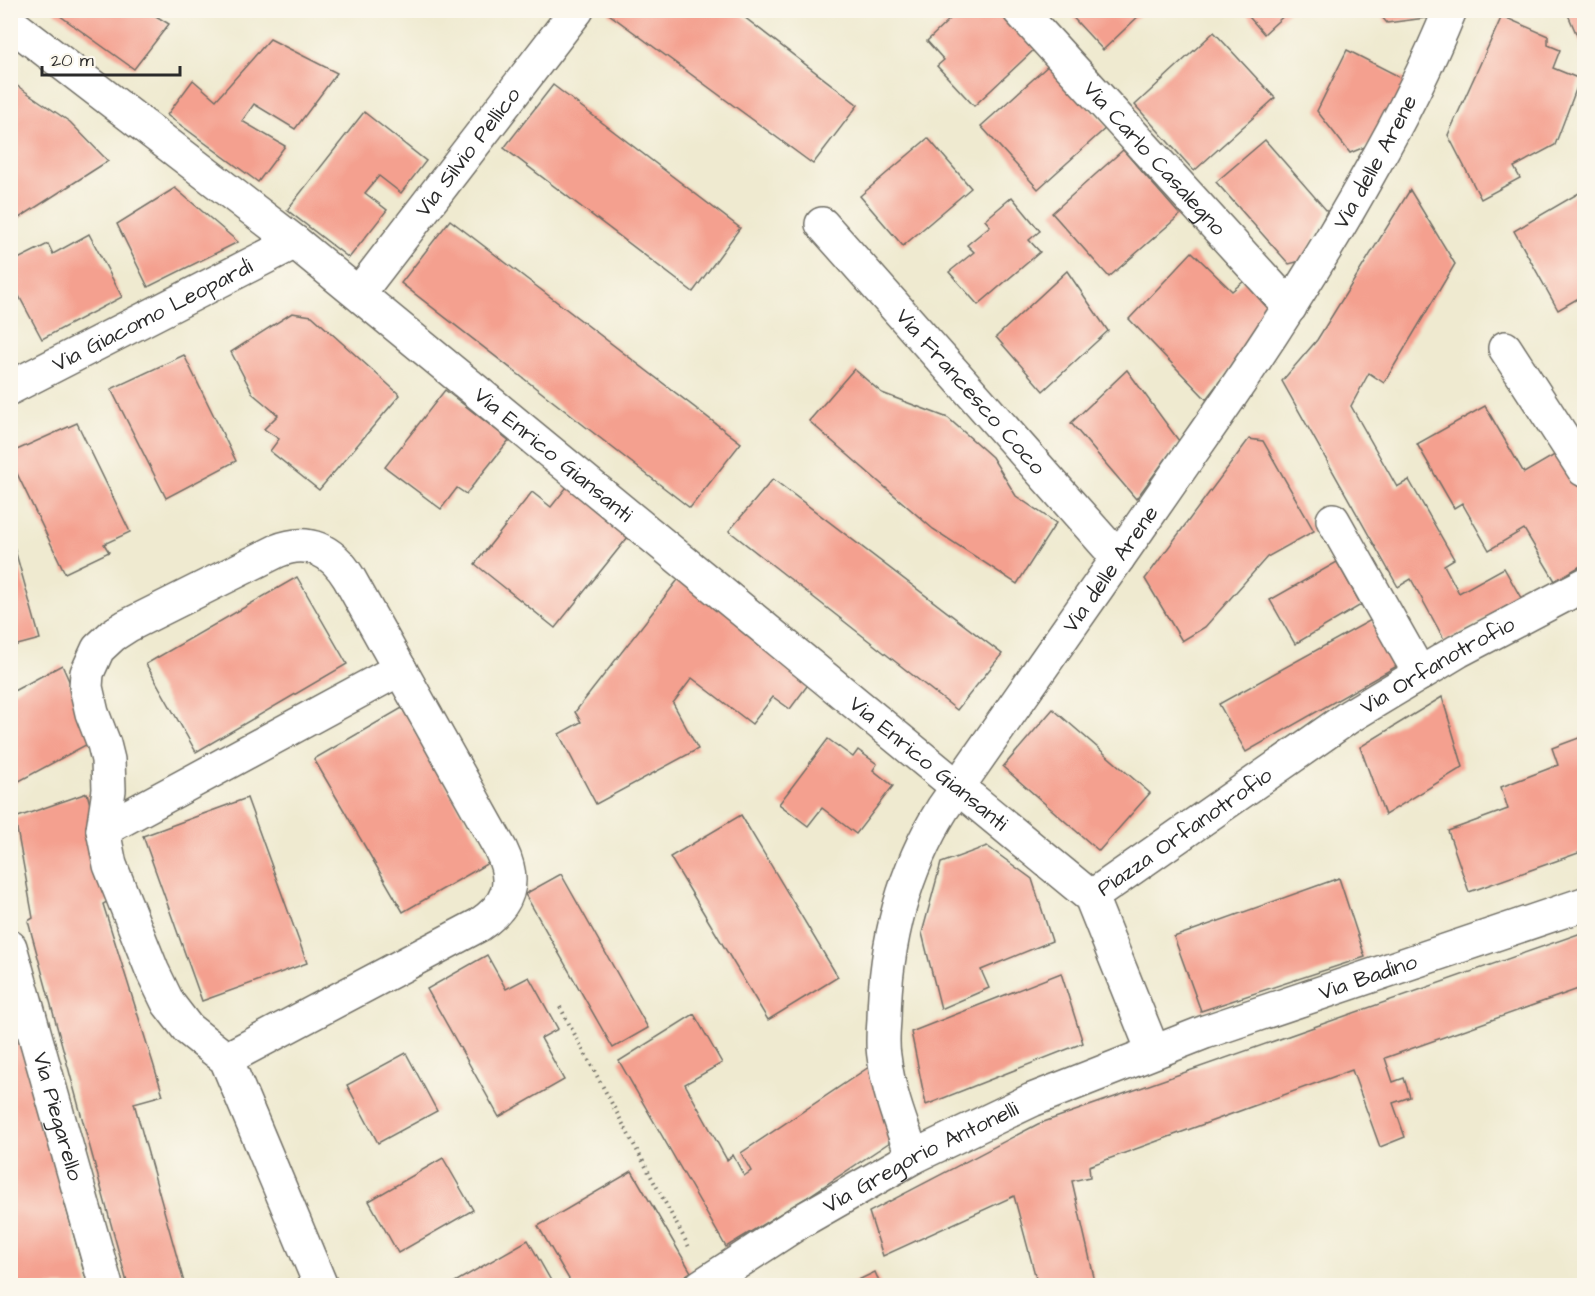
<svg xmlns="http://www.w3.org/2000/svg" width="1595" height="1296" font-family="'Architects Daughter',sans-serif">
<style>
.building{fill:#f4a08f}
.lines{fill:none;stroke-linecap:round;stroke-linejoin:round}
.minor-casing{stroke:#706e65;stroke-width:36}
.path{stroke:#706e65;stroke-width:4;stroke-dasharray:1.5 4.5;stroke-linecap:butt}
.minor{stroke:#fff;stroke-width:33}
.labels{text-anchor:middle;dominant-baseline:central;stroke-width:6;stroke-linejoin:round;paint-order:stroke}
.street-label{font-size:22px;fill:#2b2b2b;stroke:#fbf7ec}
</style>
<rect width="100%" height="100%" fill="#fbf7ec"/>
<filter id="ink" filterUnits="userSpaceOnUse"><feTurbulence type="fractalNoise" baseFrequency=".0167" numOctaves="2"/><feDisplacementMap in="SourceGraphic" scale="12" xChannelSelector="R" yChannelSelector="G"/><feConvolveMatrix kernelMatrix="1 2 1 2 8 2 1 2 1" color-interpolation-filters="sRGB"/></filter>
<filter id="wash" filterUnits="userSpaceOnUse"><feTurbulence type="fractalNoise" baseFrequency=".008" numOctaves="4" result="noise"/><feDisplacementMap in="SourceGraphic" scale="24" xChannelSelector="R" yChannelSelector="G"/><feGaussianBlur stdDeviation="1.35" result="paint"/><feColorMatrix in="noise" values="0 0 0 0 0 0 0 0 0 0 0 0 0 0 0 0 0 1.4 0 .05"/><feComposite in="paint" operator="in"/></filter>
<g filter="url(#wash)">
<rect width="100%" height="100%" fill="#efead0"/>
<g id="blocks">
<g class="building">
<path d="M52,10H154L151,13L169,24L134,69Z"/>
<path d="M611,10H735L858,105L813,164L609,14Z"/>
<path d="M945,10H1005L1038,46L974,106L937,66L944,60L927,41L950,19L944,12Z"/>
<path d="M1066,10H1145L1103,50Z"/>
<path d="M1243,10H1290L1264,34Z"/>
<path d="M1376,10H1435L1433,17L1387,23Z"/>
<path d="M1566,10H1584V46L1582,47Z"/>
<path d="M1502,16L1548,36V45L1560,50L1553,68L1580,79L1555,145L1514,167L1520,178L1481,199L1448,135Z"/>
<path d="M1214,32L1275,98L1194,171L1135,105Z"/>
<path d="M270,39L337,73L295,129L254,104L242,121L285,146L258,182L167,115L193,80L216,100Z"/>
<path d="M1347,50L1408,81L1377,142L1350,153L1317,111Z"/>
<path d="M1050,64L1107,127L1038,189L981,126Z"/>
<path d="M10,81L70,122L108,161L16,220L10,211Z"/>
<path d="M553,85L740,228L693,292L504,148Z"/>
<path d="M364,112L426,161L401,193L379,176L365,193L387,210L349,258L287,210Z"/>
<path d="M928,138L971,188L903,246L860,196Z"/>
<path d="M1265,140L1327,211L1304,260L1289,264L1216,182Z"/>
<path d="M1123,150L1180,215L1109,277L1052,213Z"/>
<path d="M175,188L238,242L148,287L117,224Z"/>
<path d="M1410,190L1455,264L1384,383L1369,373L1351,406L1397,487L1409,480L1454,559L1444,565L1459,593L1504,568L1521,598L1445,641L1411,579L1398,587L1282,381L1317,340Z"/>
<path d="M1584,190V295L1558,310L1514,231Z"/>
<path d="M1012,197L1040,231L1029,240L1040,252L978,305L949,272L974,252L967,245L990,226L985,220Z"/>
<path d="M450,220L741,443L690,508L401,283Z"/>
<path d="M89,234L122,297L42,339L10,279V263L48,244L53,254Z"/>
<path d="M1192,252L1232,291L1249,277L1276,309L1206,399L1129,319Z"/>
<path d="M1067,271L1108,331L1043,391L996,337Z"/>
<path d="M292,313L312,316L400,395L319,490L270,451L279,439L264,429L278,415L253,394L231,352Z"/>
<path d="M184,355L236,461L166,498L111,389Z"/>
<path d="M854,369L882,393L948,418L992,457L1016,496L1056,523L1017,584L933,529L809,421Z"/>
<path d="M1127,370L1179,441L1136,499L1071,423Z"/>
<path d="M445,390L509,440L466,494L457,488L441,509L385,467Z"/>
<path d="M1485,406L1524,473L1563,450L1584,487V564L1555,581L1524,529L1489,550L1462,503L1454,508L1417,444Z"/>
<path d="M77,423L130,532L104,544L109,552L65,573L10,459V453Z"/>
<path d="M1249,439L1263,441L1314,531L1267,557L1205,627L1182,641L1145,579Z"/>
<path d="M773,479L1002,654L957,710L729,531Z"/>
<path d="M570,483L632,532L555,628L475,564L532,492L551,507Z"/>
<path d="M10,532L40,639L10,647Z"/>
<path d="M1337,562L1361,605L1295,644L1270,600Z"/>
<path d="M684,572L816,674L790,709L773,697L752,724L692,678L673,703L698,749L596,804L559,734L581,722L575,712Z"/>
<path d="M297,577L347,664L196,752L146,664Z"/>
<path d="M1371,620L1397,666L1246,752L1219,704Z"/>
<path d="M62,665L95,740L10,786V693Z"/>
<path d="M1442,697L1463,767L1385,815L1360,747Z"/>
<path d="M402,708L490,862L403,912L314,759Z"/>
<path d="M1053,709L1150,793L1099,851L1003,767Z"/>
<path d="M1584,736V851L1469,892L1448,831L1508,809L1501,787L1558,765L1552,748Z"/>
<path d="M828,739L853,757L858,750L877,764L873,770L893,786L856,834L822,808L808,826L779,804Z"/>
<path d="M87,793L114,898L103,904L163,1095L134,1103L185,1286H128L28,921L33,918L15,818Z"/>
<path d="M247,798L307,963L202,1001L143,836Z"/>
<path d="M741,815L838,977L768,1020L670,857Z"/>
<path d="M987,846L1032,879L1052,941L981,970L989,988L941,1009L922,933L941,863Z"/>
<path d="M561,874L648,1028L613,1048L525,894Z"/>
<path d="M1339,878L1365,957L1201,1011L1174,937Z"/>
<path d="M1584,932V987L1385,1058L1393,1082L1404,1078L1410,1097L1393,1103L1405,1137L1380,1147L1352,1070L1089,1166L1090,1177L1072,1181L1096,1286H1038L1014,1196L883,1256L869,1212L1038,1124Z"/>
<path d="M487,955L506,989L529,977L558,1029L541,1038L564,1080L499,1117L427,989Z"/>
<path d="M1061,973L1083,1043L926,1105L911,1032Z"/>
<path d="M11,1008L88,1286H16L10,1266Z"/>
<path d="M694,1014L722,1063L685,1084L727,1160L733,1155L744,1176L751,1171L741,1153L875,1063L893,1140L806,1198L726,1247L619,1061Z"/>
<path d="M406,1053L437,1111L378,1143L347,1085Z"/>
<path d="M443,1158L473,1210L398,1253L369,1201Z"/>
<path d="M632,1171L691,1272L669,1286H573L538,1226Z"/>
<path d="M528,1240L554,1286H448Z"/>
<path d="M875,1272L881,1286H846Z"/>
</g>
</g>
</g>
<g filter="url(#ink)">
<use href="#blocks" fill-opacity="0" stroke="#706e65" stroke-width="1.5"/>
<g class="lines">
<defs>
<g id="minor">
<path id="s1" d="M1019,10L1290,307"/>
<path id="s2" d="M10,23L295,242L1091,897L1153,1051"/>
<path id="s3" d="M822,224L1118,558"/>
<path id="s4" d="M359,293L577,10"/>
<path d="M1505,348L1584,470"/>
<path id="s5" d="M10,388L295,242"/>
<path d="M1333,520L1420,674"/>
<path d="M103,830L400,669"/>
<path id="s6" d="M1091,897L1350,716L1458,651L1584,585"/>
<path id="s7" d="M10,947L106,1286"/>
<path d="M226,1059L479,925C509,905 517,883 501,850L349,578C332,550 308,538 277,551L127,626L113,635L98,649L87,673L86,687L92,713L104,744L108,760L109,790L103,830L110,865L152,970L168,1003L188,1029L226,1059L321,1286"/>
<path id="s8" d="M913,1157C901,1124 888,1091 884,1056C882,1044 883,1032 884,1020C885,945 903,872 943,808C1025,690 1109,572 1191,453C1255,362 1316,270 1370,172C1400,120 1427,67 1450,10"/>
<path id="s9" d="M701,1286L801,1221L913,1157L1032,1100L1205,1032L1584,904"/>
</g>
</defs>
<use href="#minor" class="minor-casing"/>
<path class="path" d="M560,1007L689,1247"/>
<use href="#minor" class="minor"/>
</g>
</g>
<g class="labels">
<g class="street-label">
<text stroke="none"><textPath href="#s4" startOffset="178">Via Silvio Pellico</textPath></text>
<text stroke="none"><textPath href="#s1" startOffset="201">Via Carlo Casalegno</textPath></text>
<text stroke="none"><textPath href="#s8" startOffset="1142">Via delle Arene</textPath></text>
<text stroke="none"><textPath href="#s5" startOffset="160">Via Giacomo Leopardi</textPath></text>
<text stroke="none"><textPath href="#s3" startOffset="224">Via Francesco Coco</textPath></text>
<text stroke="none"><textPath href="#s2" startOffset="694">Via Enrico Giansanti</textPath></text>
<text stroke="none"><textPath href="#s8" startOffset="656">Via delle Arene</textPath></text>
<text stroke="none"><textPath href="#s6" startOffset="417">Via Orfanotrofio</textPath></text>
<text stroke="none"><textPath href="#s2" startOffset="1180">Via Enrico Giansanti</textPath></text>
<text stroke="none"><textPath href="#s6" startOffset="114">Piazza Orfanotrofio</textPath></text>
<text stroke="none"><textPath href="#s9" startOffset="738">Via Badino</textPath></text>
<text stroke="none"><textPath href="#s7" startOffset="176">Via Piegarello</textPath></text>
<text stroke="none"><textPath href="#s9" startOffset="255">Via Gregorio Antonelli</textPath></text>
</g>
</g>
<rect width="1595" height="1296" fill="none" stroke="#fbf7ec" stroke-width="36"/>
<path d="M42 66v9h138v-9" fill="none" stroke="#2b2b2b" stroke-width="3"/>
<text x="51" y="66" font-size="18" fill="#2b2b2b" stroke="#fbf7ec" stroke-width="4.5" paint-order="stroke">20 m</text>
</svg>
